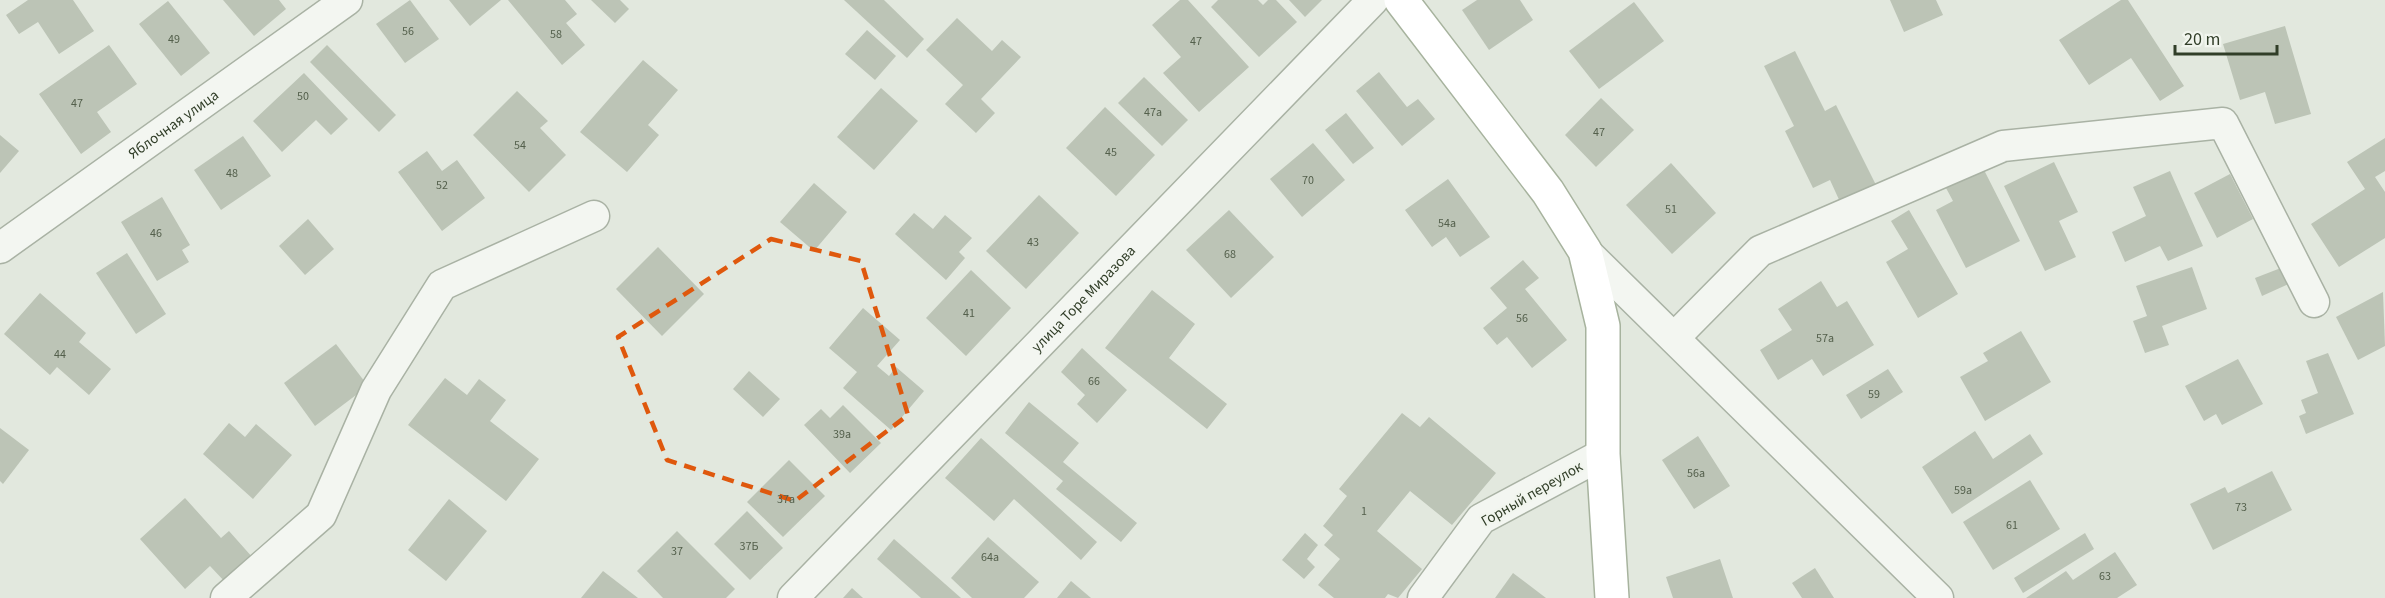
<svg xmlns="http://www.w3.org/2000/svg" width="2385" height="598" font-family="'Source Sans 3',sans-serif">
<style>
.building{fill:#bcc4b6}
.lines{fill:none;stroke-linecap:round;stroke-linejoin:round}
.street-casing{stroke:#a9b2a4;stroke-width:33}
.primary-casing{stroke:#a7b39e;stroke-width:36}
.street{stroke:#f3f6f1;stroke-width:30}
.primary{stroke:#fff;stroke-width:33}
.marked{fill:none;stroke:#df580d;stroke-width:4.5;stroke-dasharray:12 8;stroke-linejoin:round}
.labels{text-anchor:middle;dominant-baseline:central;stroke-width:4.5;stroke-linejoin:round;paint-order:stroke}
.number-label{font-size:12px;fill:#54604c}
.street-label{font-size:15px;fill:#313e28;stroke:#f1f5ee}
</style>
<rect width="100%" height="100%" fill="#e2e8de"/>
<g class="building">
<path d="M28,0H73L94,31L59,54L38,22L19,34L6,15Z"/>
<path d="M223,0H279L286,9L254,36Z"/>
<path d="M410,0L439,39L405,63L376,24Z"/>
<path d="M449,0H501L470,26Z"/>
<path d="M508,0H565L577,14L566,23L585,45L562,65Z"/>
<path d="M591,0H620L629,9L615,23Z"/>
<path d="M844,0H884L924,39L907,58Z"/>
<path d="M1180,0H1188L1249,67L1199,112L1163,73L1181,57L1152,25Z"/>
<path d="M1218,0H1258L1263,5L1268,0H1276L1297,22L1259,57L1211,7Z"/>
<path d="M1289,0H1322L1305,17Z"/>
<path d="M1477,0H1520L1533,20L1489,50L1462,10Z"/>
<path d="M1890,0H1936L1943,15L1904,32Z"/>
<path d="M2121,0H2128L2184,86L2160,101L2131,58L2089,85L2059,40Z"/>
<path d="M168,1L210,53L181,76L139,24Z"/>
<path d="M1634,2L1664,41L1599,89L1569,51Z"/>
<path d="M957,18L992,51L1002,40L1021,57L981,99L995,113L976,133L945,104L963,85L926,50Z"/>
<path d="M2285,26L2311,114L2275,124L2265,92L2240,100L2223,44Z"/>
<path d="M867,30L896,56L875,80L845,54Z"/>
<path d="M109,45L137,84L97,112L111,132L81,154L39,94Z"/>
<path d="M327,45L396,115L379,132L310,62Z"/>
<path d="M1795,51L1825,111L1836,105L1877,187L1841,204L1830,180L1813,188L1785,131L1794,126L1764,66Z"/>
<path d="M643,60L678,90L648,125L659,135L627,172L580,132Z"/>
<path d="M1379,72L1407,107L1418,99L1435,119L1402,146L1356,91Z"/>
<path d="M304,73L348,119L331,135L316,120L282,152L253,121Z"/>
<path d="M1144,77L1188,120L1162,146L1118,103Z"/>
<path d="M881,88L918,121L874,170L837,137Z"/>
<path d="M517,91L548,121L540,128L566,155L529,192L473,135Z"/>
<path d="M1601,98L1634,130L1596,167L1565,135Z"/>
<path d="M1105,107L1155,155L1116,196L1066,148Z"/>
<path d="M1346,113L1374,148L1353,164L1325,130Z"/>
<path d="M0,135L19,151L0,173Z"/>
<path d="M243,136L271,176L221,210L194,170Z"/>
<path d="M2385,138V171L2375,177L2385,192V238L2339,267L2311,224L2365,189L2347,162Z"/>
<path d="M1313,143L1345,180L1302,217L1270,179Z"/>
<path d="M427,151L442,171L457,160L485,198L442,231L398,172Z"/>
<path d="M2054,162L2078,212L2059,221L2076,257L2045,271L2004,186Z"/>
<path d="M1671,163L1716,213L1672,254L1626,205Z"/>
<path d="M1984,170L2020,241L1966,268L1936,210L1953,201L1946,188Z"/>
<path d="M2170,171L2203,246L2168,261L2160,246L2125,262L2112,232L2146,216L2133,187Z"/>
<path d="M2230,174L2253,219L2217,238L2194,193Z"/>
<path d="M1448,179L1490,237L1460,257L1446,237L1432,247L1405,210Z"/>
<path d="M814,183L847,212L814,251L780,222Z"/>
<path d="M1039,195L1079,233L1026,289L986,251Z"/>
<path d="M162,197L190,245L182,250L189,262L157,281L121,222Z"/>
<path d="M1229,210L1274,257L1231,298L1186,250Z"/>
<path d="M1909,210L1958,294L1918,318L1886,262L1908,249L1891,221Z"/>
<path d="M914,213L933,229L945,215L972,238L959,252L965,258L946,280L895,234Z"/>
<path d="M308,219L334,249L305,275L279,246Z"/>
<path d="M658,247L704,294L662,336L616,289Z"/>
<path d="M127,253L166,314L136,334L96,273Z"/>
<path d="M1523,260L1539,278L1525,289L1567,340L1532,368L1507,337L1497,345L1483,328L1507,308L1490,288Z"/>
<path d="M2286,266L2293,282L2262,296L2255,278Z"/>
<path d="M2192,267L2207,309L2162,326L2169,345L2145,353L2133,321L2147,316L2136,286Z"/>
<path d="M971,270L1011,308L966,356L926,318Z"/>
<path d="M1821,281L1837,307L1847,301L1874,345L1823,376L1812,359L1778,380L1760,350L1792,330L1778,309Z"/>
<path d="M1152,290L1195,324L1169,358L1227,404L1207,429L1105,348Z"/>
<path d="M2383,292L2385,346L2358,360L2336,317Z"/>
<path d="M40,293L86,333L79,342L111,369L89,395L57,367L50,375L4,334Z"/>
<path d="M863,308L900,340L877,366L889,376L896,367L924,391L891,430L843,388L857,372L829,348Z"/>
<path d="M2021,331L2051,382L1985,421L1960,377L1988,361L1983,353Z"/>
<path d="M336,344L368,386L315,426L284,383Z"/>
<path d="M1082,348L1127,390L1097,423L1077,404L1085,395L1061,372Z"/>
<path d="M2328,353L2354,414L2306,434L2299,416L2306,413L2301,400L2318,393L2306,361Z"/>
<path d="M2238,359L2263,404L2222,425L2216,414L2204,421L2185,386Z"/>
<path d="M1888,369L1903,392L1861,419L1846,395Z"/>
<path d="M749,371L780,399L763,417L733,389Z"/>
<path d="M445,378L467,395L479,379L506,400L490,421L539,459L506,501L408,425Z"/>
<path d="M1029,402L1079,443L1063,462L1137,523L1121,542L1056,489L1063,481L1005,433Z"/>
<path d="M843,405L881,443L850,473L804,425L821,409L830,418Z"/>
<path d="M1402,413L1420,427L1429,417L1496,473L1452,525L1410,491L1377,531L1422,569L1398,598L1388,594L1385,598H1334L1318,585L1340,559L1324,545L1333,535L1323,526L1347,496L1339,489Z"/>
<path d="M229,423L245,437L256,424L292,455L253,499L203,454Z"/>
<path d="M0,428L29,450L3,484L0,481Z"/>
<path d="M1975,431L1993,459L2030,434L2043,454L1952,514L1922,467Z"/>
<path d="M1698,436L1730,486L1694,509L1662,460Z"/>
<path d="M981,438L1097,542L1081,560L1014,499L994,521L945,478Z"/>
<path d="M789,460L825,496L783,537L747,502Z"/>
<path d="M2272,471L2292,510L2213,550L2190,504L2225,487L2228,493Z"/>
<path d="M2030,480L2060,529L1993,570L1963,522Z"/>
<path d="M185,498L221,538L229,531L253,558L226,583L210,566L185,589L140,539Z"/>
<path d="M449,499L487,531L446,581L408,550Z"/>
<path d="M747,511L783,548L750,580L714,544Z"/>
<path d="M677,531L735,589L726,598H663L637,571Z"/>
<path d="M1305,533L1318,545L1307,559L1315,567L1304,579L1282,560Z"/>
<path d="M2085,533L2094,549L2023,593L2014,578Z"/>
<path d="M988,537L1039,582L1024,598H972L951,578Z"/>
<path d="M894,539L961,598H921L877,559Z"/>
<path d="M2115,552L2137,585L2117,598H2026L2066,571L2073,580Z"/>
<path d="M1720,559L1733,598H1673L1666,577Z"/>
<path d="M1815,568L1834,598H1802L1792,583Z"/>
<path d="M603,571L638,598H581Z"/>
<path d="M1513,573L1546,598H1495Z"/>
<path d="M1071,581L1091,598H1057Z"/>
<path d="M852,588L863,598H843Z"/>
</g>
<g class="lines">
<defs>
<g id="street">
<path id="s1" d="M0,248L347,0"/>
<path d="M1585,251L1938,598"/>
<path d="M1674,338L1760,251L2003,146L2223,123L2314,302"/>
<path d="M226,598L321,515L376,390L442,285L594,216"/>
<path id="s2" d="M793,598L1373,0"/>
<path d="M1423,598L1481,519L1603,454"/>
</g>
<path id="primary" d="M1401,0L1548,192L1585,251L1603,326V454L1612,598"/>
</defs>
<use href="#street" class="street-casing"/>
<use href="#primary" class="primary-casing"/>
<use href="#street" class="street"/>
<use href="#primary" class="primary"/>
</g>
<path class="marked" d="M771,239L861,261L908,415L795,501L667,460L618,337Z"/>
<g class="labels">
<g class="number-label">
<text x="408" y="31">56</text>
<text x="556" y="34">58</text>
<text x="174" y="39">49</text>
<text x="1196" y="41">47</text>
<text x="303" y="96">50</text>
<text x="77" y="103">47</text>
<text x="1153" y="112">47а</text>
<text x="1599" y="132">47</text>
<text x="520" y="145">54</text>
<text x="1111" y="152">45</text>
<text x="232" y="173">48</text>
<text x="1308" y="180">70</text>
<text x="442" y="185">52</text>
<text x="1671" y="209">51</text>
<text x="1447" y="223">54а</text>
<text x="156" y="233">46</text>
<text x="1033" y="242">43</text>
<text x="1230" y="254">68</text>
<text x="969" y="313">41</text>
<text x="1522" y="318">56</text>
<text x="1825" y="338">57а</text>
<text x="60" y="354">44</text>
<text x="1094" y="381">66</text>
<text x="1874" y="394">59</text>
<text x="842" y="434">39а</text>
<text x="1696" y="473">56а</text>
<text x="1963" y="490">59а</text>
<text x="786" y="499">37а</text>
<text x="2241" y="507">73</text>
<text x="1364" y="511">1</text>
<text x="2012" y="525">61</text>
<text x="749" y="546">37Б</text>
<text x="677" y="551">37</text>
<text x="990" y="557">64а</text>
<text x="2105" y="576">63</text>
</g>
<g class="street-label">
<text stroke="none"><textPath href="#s1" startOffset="213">Яблочная улица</textPath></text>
<text stroke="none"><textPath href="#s2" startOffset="417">улица Торе Миразова</textPath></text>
<text transform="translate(1532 494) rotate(-30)">Горный переулок</text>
</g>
</g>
<path d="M2175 45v9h102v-9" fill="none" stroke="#313e28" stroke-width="3"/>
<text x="2184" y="45" font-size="18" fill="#313e28" stroke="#f1f5ee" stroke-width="4.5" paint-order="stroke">20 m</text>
</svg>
